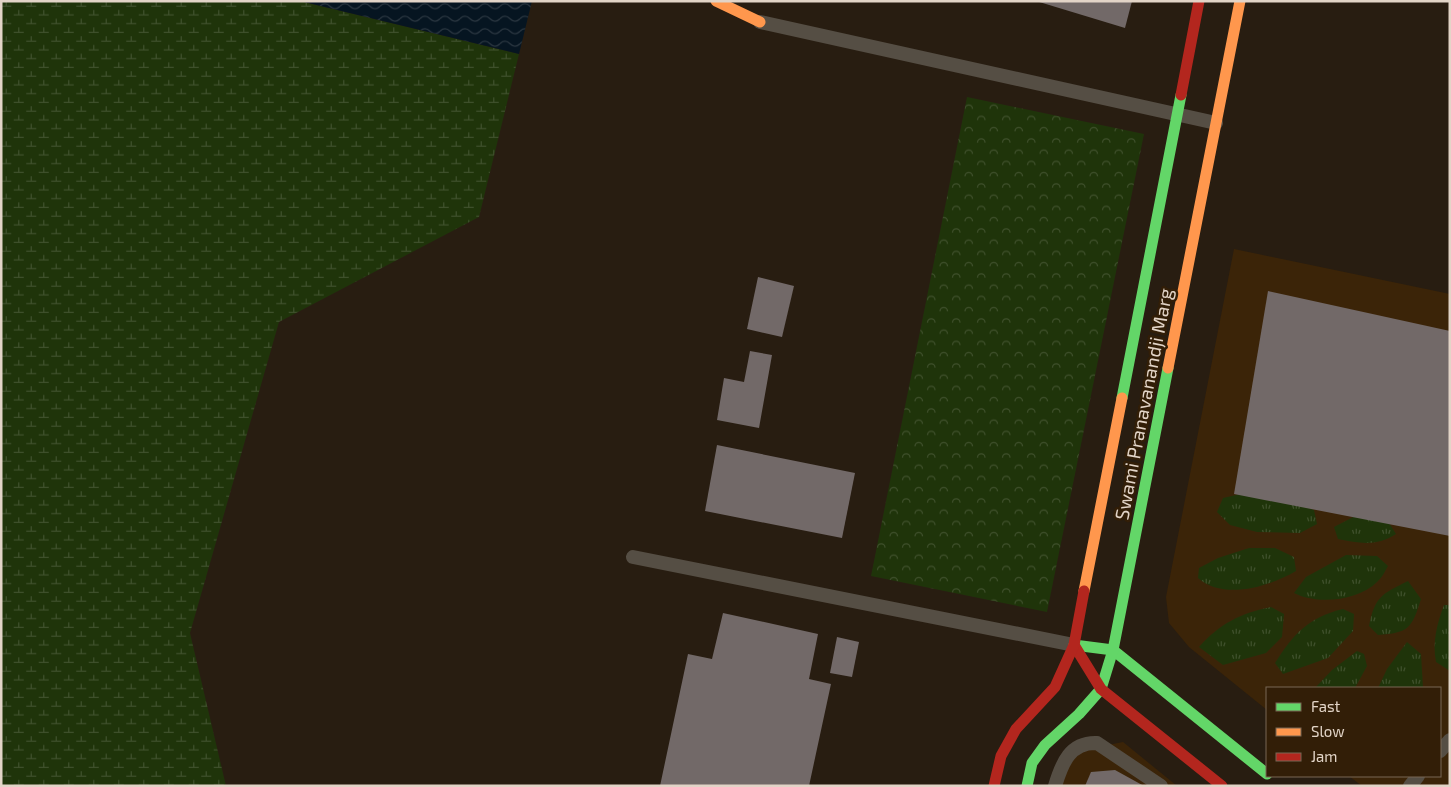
<svg xmlns="http://www.w3.org/2000/svg" width="1451" height="787" font-family="'Exo 2',sans-serif">
<style>
.built{fill:#3b2408}
.grass{fill:url(#grass-tufts)}
.wetland{fill:url(#wetland-marsh)}
.park{fill:url(#park-crowns)}
.water{fill:url(#water-waves)}
.building{fill:#726968}
.lines{fill:none;stroke-linecap:round;stroke-linejoin:round}
.lane{stroke:#554e44;stroke-width:14}
.fast{stroke:#63d668;stroke-width:11}
.slow{stroke:#ff974d;stroke-width:11}
.jam{stroke:#b3261e;stroke-width:11}
.labels{text-anchor:middle;dominant-baseline:central;stroke-width:5;stroke-linejoin:round;paint-order:stroke}
.street-label{font-size:19px;fill:#e2d4c7;stroke:#321e07}
</style>
<defs>
<pattern id="grass-tufts" width="24" height="20" patternUnits="userSpaceOnUse" patternTransform="scale(1.25)"><rect width="24" height="20" fill="#1f340a"/><path d="M3 7l-1-3M5 7V3M7 7l1-3M15 17l-1-3M17 17v-4M19 17l1-3" fill="none" stroke="#3f502c"/></pattern>
<pattern id="wetland-marsh" width="20" height="14" patternUnits="userSpaceOnUse" patternTransform="scale(1.25)"><rect width="20" height="14" fill="#1f340a"/><path d="M1 5h8M5 5V1M11 12h8M15 12V8" fill="none" stroke="#3f502c"/></pattern>
<pattern id="park-crowns" width="20" height="18" patternUnits="userSpaceOnUse" patternTransform="scale(1.25)"><rect width="20" height="18" fill="#1f340a"/><path d="M2 6a3 3 0 1 1 6 0M12 15a3 3 0 1 1 6 0" fill="none" stroke="#3f502c"/></pattern>
<pattern id="water-waves" width="16" height="10" patternUnits="userSpaceOnUse" patternTransform="scale(1.25)"><rect width="16" height="10" fill="#061521"/><path d="M0 5q4-4 8 0t8 0" fill="none" stroke="#2a3640"/></pattern>
</defs>
<rect width="100%" height="100%" fill="#281d11"/>
<g class="built">
<path d="M1234,249L1450,294V786H1362L1349,776H1440V688H1267V710L1189,647L1169,623L1166,597Z"/>
<path d="M1123,742L1177,786H1048L1078,751Z"/>
</g>
<g class="grass">
<path d="M1249,492L1273,495L1314,510L1317,524L1300,533L1257,532L1230,525L1217,512L1223,498Z"/>
<path d="M1361,513L1386,518L1396,534C1376,547 1359,543 1338,539L1334,527Z"/>
<path d="M1249,548H1275L1294,557L1296,571C1270,586 1224,601 1198,578L1199,568L1218,558Z"/>
<path d="M1346,555L1377,556L1388,566C1385,571 1382,578 1377,582C1358,601 1317,605 1294,593L1306,577Z"/>
<path d="M1408,581L1421,599C1412,628 1409,633 1378,635L1369,626C1375,596 1382,594 1408,581Z"/>
<path d="M1444,605H1450V671L1436,662C1432,642 1437,624 1444,605Z"/>
<path d="M1271,607L1284,614L1282,637L1266,653L1223,665L1199,647C1219,624 1241,613 1271,607Z"/>
<path d="M1343,609L1354,614L1353,631L1328,658L1283,674L1275,663C1293,634 1309,617 1343,609Z"/>
<path d="M1407,642L1421,654L1423,688H1378L1387,669Z"/>
<path d="M1357,651L1364,654L1367,666L1355,688H1315L1332,670Z"/>
</g>
<path class="wetland" d="M1,1H300L519,54L479,217L279,322L190,633L226,786H1Z"/>
<path class="park" d="M967,97L1144,134L1047,612L871,576Z"/>
<path class="water" d="M300,1H532L519,54Z"/>
<g class="building">
<path d="M1036,1H1132L1125,28Z"/>
<path d="M758,277L794,286L782,337L747,329Z"/>
<path d="M1268,291L1450,331V536L1234,494Z"/>
<path d="M750,351L772,355L759,428L717,420L724,378L744,382Z"/>
<path d="M717,445L855,473L842,538L705,511Z"/>
<path d="M723,613L818,634L809,679L831,684L809,786H660L688,654L712,659Z"/>
<path d="M837,637L859,642L852,677L830,673Z"/>
<path d="M1115,770L1144,786H1085L1091,772Z"/>
</g>
<g class="lines">
<g class="lane">
<path d="M760,22L1216,123"/>
<path d="M633,557L1074,645"/>
<path d="M1440,751L1450,740"/>
<path d="M1055,786C1062,763 1070,742 1097,743L1161,786"/>
<path d="M1410,786L1418,776"/>
</g>
<g class="fast">
<path d="M1122,398L1181,95"/>
<path d="M1074,645L1113,650L1267,774"/>
<path d="M1027,786L1032,763L1045,745L1079,714L1101,689L1113,650L1168,368"/>
</g>
<g class="slow">
<path d="M716,1L760,22"/>
<path d="M1168,368L1240,1"/>
<path d="M1084,591L1122,398"/>
</g>
<g class="jam">
<path d="M1181,95L1199,1"/>
<path d="M1074,645L1101,689L1222,786"/>
<path d="M994,786L1001,756L1016,729L1055,687L1074,645L1084,591"/>
</g>
</g>
<g class="labels">
<g class="street-label">
<text transform="translate(1143 404) rotate(-79)">Swami Pranavanandji Marg</text>
</g>
</g>
<rect width="1451" height="787" fill="none" stroke="#e2d4c7" stroke-width="5"/>
<rect x="1266" y="687" width="175" height="90" fill="#321e07" stroke="#786754"/>
<rect x="1276" y="703" width="25" height="8" fill="#63d668" stroke="#786754"/>
<text x="1311" y="712" font-size="15" fill="#e2d4c7">Fast</text>
<rect x="1276" y="728" width="25" height="8" fill="#ff974d" stroke="#786754"/>
<text x="1311" y="737" font-size="15" fill="#e2d4c7">Slow</text>
<rect x="1276" y="753" width="25" height="8" fill="#b3261e" stroke="#786754"/>
<text x="1311" y="762" font-size="15" fill="#e2d4c7">Jam</text>
</svg>
